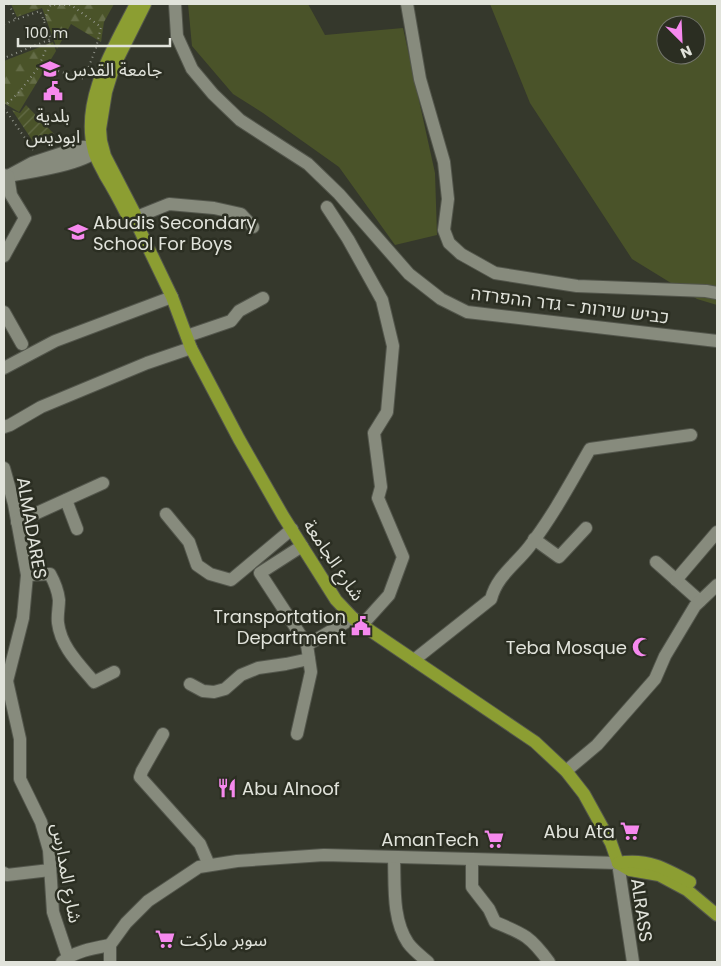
<svg xmlns="http://www.w3.org/2000/svg" width="721" height="966" font-family="Poppins,'Noto Sans Arabic',Heebo,sans-serif">
<style>
.grass{fill:#4a5329;fill-rule:evenodd}
.forest{fill:url(#forest-firs)}
.garden{fill:url(#garden-furrows)}
.lines{fill:none;stroke-linecap:round;stroke-linejoin:round}
.minor-casing{stroke:#53564c;stroke-width:14}
.major-casing{stroke:#53564c;stroke-width:14}
.path{stroke:#93968c;stroke-width:2;stroke-dasharray:1 4;stroke-linecap:butt}
.minor{stroke:#878b7d;stroke-width:12}
.major{stroke:#8c9e32;stroke-width:12}
.labels{text-anchor:middle;dominant-baseline:central;stroke-width:5;stroke-linejoin:round;paint-order:stroke}
.poi-label{font-size:18px;fill:#e1e3db;stroke:#2b2e22;text-anchor:start}
.street-label{font-size:18px;fill:#e1e3db;stroke:#2b2e22}
</style>
<defs>
<pattern id="forest-firs" width="22" height="20" patternUnits="userSpaceOnUse" patternTransform="scale(1.25)"><rect width="22" height="20" fill="#4a5329"/><path d="M5 1l3.5 6h-7zM16 11l3.5 6h-7z" fill="#646c47"/></pattern>
<pattern id="garden-furrows" width="10" height="10" patternUnits="userSpaceOnUse" patternTransform="scale(1.25)"><rect width="10" height="10" fill="#4a5329"/><path d="M-1 1l2-2M0 10L10 0M9 11l2-2" fill="none" stroke="#646c47"/></pattern>
</defs>
<rect width="100%" height="100%" fill="#35382c"/>
<g class="grass">
<path d="M188,4H308L325,35L403,28L435,173L437,235L395,245L339,167L263,113L233,94L192,46Z"/>
<path d="M490,4H717V305L697,299L632,259L530,103ZM666,25H696V55H666Z"/>
</g>
<g class="forest">
<path d="M11,4H114L104,22L101,42L71,24L57,49L42,8L17,17Z"/>
<path d="M53,42L56,51L19,112L4,103V61Z"/>
</g>
<path class="garden" d="M26,105L54,134L36,146L12,110L20,113Z"/>
<g class="lines">
<defs>
<g id="minor">
<path d="M175,4L177,36L192,69L213,94L240,120L308,164L339,194L409,274L441,299L467,312L717,341"/>
<path d="M407,4L420,79L444,162L448,199L444,230L449,243L461,254L495,273L577,286L706,291L717,293"/>
<path d="M81,147H102C84,165 34,171 8,176L32,163Z"/>
<path d="M4,175L8,176L11,195L25,218L4,256"/>
<path d="M327,207L348,239L382,300L393,346L387,412L374,433L381,487L378,498L403,557L389,595L362,625"/>
<path d="M134,218L169,204L214,208L241,214L253,227"/>
<path d="M4,312L22,344"/>
<path d="M187,336L231,321L239,311L263,298"/>
<path d="M4,368L55,341L172,297"/>
<path d="M4,427L10,425L41,407L147,363L191,348"/>
<path d="M4,468L14,504L27,575L23,618L7,681"/>
<path d="M66,500L77,529"/>
<path d="M166,514L189,542L197,565L210,574L231,580L292,529"/>
<path d="M17,522L103,483"/>
<path d="M534,539L559,557L586,528"/>
<path d="M302,546L260,573L307,645"/>
<path d="M656,562L700,601"/>
<path d="M27,575L50,574C55,583 58,591 59,600C59,608 57,616 58,623C61,647 79,664 94,682L114,672"/>
<path d="M676,580L717,532"/>
<path d="M414,660L491,599C497,576 515,565 529,547C553,516 571,482 590,449L691,435"/>
<path d="M4,677L7,681L20,739V779L41,822L49,850L53,912L68,957"/>
<path d="M190,684L203,691L214,692L225,689L241,675L258,668L286,664L309,659"/>
<path d="M163,734L142,771L140,777L200,844L209,865"/>
<path d="M297,734L311,672L307,645L353,618"/>
<path d="M566,771L597,745L655,679L665,656L695,606L717,585"/>
<path d="M394,858C395,886 392,919 408,943C413,950 421,956 428,962"/>
<path d="M472,860V887L489,909L495,922C524,934 530,936 549,962"/>
<path d="M4,873L7,875L50,870"/>
<path d="M62,962C75,951 94,948 110,945"/>
<path d="M110,962V945L126,923L148,901L199,867L237,861L324,855L618,863L633,962"/>
</g>
<g id="major">
<path d="M136,4C114,47 80,100 94,151C96,159 101,167 105,175C113,188 120,201 127,215L134,218L135,214L105,156L101,141L100,129L106,92L114,66L145,4"/>
<path d="M134,218L172,297L191,348L239,439L283,516L336,600L353,618L362,625L535,742L566,771L584,794L611,843L618,863"/>
<path d="M618,863L630,870L659,875L687,890L717,915"/>
<path d="M618,863C647,858 665,868 690,882"/>
</g>
</defs>
<use href="#minor" class="minor-casing"/>
<use href="#major" class="major-casing"/>
<g class="path">
<path d="M9,4L16,20"/>
<path d="M4,9V11"/>
<path d="M44,20L51,4"/>
<path d="M4,24L40,11L51,39L4,58"/>
<path d="M39,65L84,79L96,48L101,27L71,5H51"/>
<path d="M4,107L20,91L38,68L50,40"/>
<path d="M4,108L34,151"/>
</g>
<use href="#minor" class="minor"/>
<use href="#major" class="major"/>
</g>
<defs>
<symbol id="university-bare" viewBox="-9 -9 18 18"><path d="M0-5L7-2L0 1L-7-2ZM-4 1L0 2.5L4 1V4Q0 6-4 4Z" fill="#f689ee" stroke="#2b2e22" stroke-width="2.5" paint-order="stroke"/></symbol>
<symbol id="civic-bare" viewBox="-9 -9 18 18"><path d="M-.6-6.5H3V-4.5H.6V-3L4-1V1h2V6H-6V1h2V-1L-.6-3ZM-1.2 2.5V6h2.4V2.5Z" fill="#f689ee" stroke="#2b2e22" stroke-width="2.5" paint-order="stroke"/></symbol>
<symbol id="school-bare" viewBox="-9 -9 18 18"><path d="M0-5L7-2L0 1L-7-2ZM-4 1L0 2.5L4 1V4Q0 6-4 4Z" fill="#f689ee" stroke="#2b2e22" stroke-width="2.5" paint-order="stroke"/></symbol>
<symbol id="mosque-bare" viewBox="-9 -9 18 18"><path d="M3.5-4.9A6 6 0 1 0 3.5 4.9A5 5 0 1 1 3.5-4.9Z" fill="#f689ee" stroke="#2b2e22" stroke-width="2.5" paint-order="stroke"/></symbol>
<symbol id="restaurant-bare" viewBox="-9 -9 18 18"><path d="M-5-6h1v4h1v-4h1v4h1v-4h1v5L-1.5 .5V6h-2V.5L-5-1ZM5-6V6H3V1.5H1.5Q1.5-4 5-6Z" fill="#f689ee" stroke="#2b2e22" stroke-width="2.5" paint-order="stroke"/></symbol>
<symbol id="supermarket-bare" viewBox="-9 -9 18 18"><path d="M-6-5.5h2.5l.6 2H6L4.5 2H-2.5L-4.4-4H-6ZM-1.5 3.2a1.3 1.3 0 1 0 .1 0ZM3 3.2a1.3 1.3 0 1 0 .1 0Z" fill="#f689ee" stroke="#2b2e22" stroke-width="2.5" paint-order="stroke"/></symbol>
</defs>
<g fill-rule="evenodd">
<use href="#university-bare" x="36" y="55" width="28" height="28"/>
<use href="#civic-bare" x="39" y="77" width="28" height="28"/>
<use href="#school-bare" x="64" y="218" width="28" height="28"/>
<use href="#civic-bare" x="347" y="612" width="28" height="28"/>
<use href="#mosque-bare" x="628" y="633" width="28" height="28"/>
<use href="#restaurant-bare" x="213" y="774" width="28" height="28"/>
<use href="#supermarket-bare" x="616" y="817" width="28" height="28"/>
<use href="#supermarket-bare" x="480" y="825" width="28" height="28"/>
<use href="#supermarket-bare" x="151" y="925" width="28" height="28"/>
</g>
<g class="labels">
<g class="poi-label">
<text x="65" y="69">جامعة القدس</text>
<text x="53" y="115" text-anchor="middle">بلدية<tspan x="53" dy="21">ابوديس</tspan></text>
<text x="93" y="222">Abudis Secondary<tspan x="93" dy="21">School For Boys</tspan></text>
<text x="346" y="616" text-anchor="end">Transportation<tspan x="346" dy="21">Department</tspan></text>
<text x="627" y="647" text-anchor="end">Teba Mosque</text>
<text x="242" y="788">Abu Alnoof</text>
<text x="615" y="831" text-anchor="end">Abu Ata</text>
<text x="479" y="839" text-anchor="end">AmanTech</text>
<text x="180" y="939">سوبر ماركت</text>
</g>
<g class="street-label">
<text transform="translate(570 305) rotate(7)">כביש שירות - גדר ההפרדה</text>
<text transform="translate(32 528) rotate(80)">ALMADARES</text>
<text transform="translate(334 560) rotate(56)">شارع الجامعة</text>
<text transform="translate(67 873) rotate(80)">شارع المدارس</text>
<text transform="translate(642 910) rotate(82)">ALRASS</text>
</g>
</g>
<rect width="721" height="966" fill="none" stroke="#e1e3db" stroke-width="10"/>
<g transform="translate(681 40) rotate(156)"><circle r="24" fill="#2b2e22" stroke="#74766c"/>
<path d="M0-4L9 19L0 12L-9 19Z" fill="#f689ee"/>
<text y="-8" font-size="14" font-weight="bold" text-anchor="middle" fill="#e1e3db">N</text>
</g>
<path d="M18 38v8h152v-8" fill="none" stroke="#e1e3db" stroke-width="2.5"/>
<text x="25" y="38" font-size="15" fill="#e1e3db" stroke="#2b2e22" stroke-width="4" paint-order="stroke">100 m</text>
</svg>
